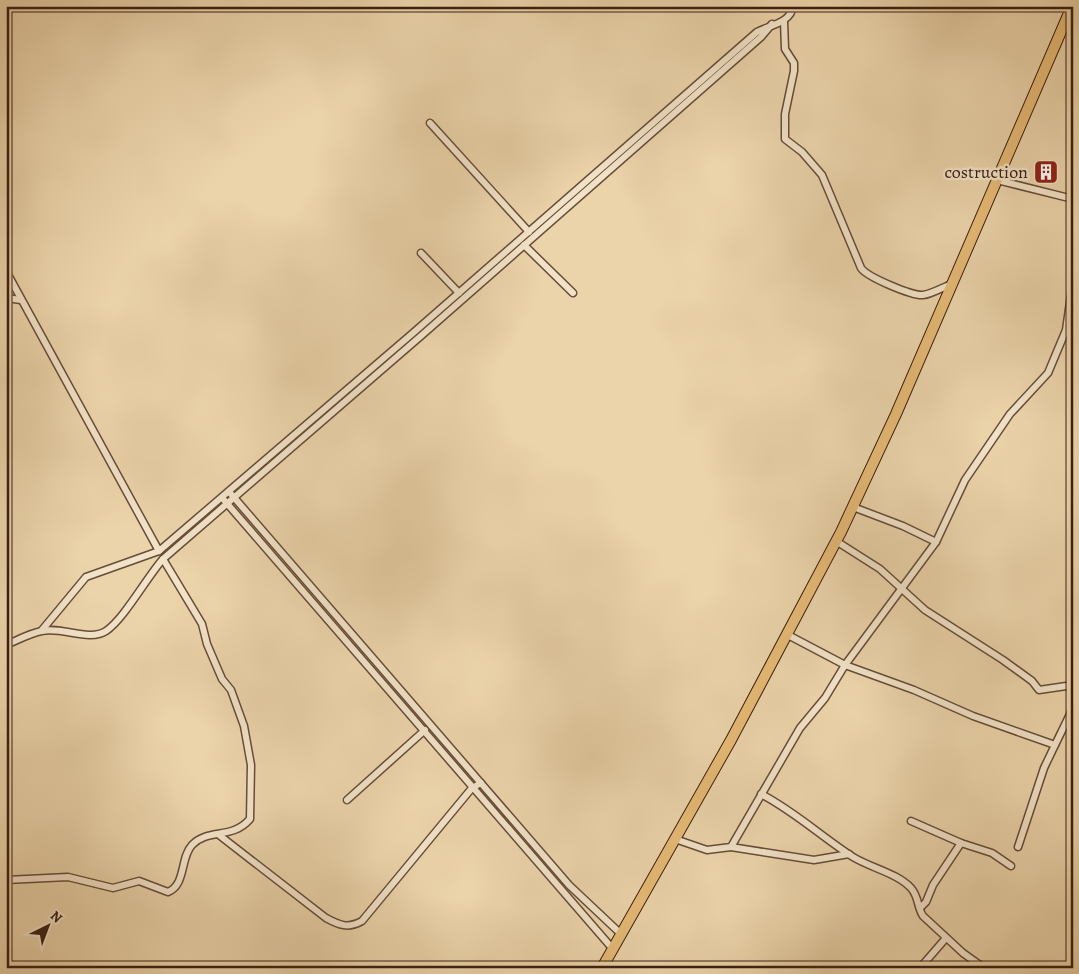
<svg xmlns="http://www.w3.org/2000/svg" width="1079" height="974" font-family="Alegreya,serif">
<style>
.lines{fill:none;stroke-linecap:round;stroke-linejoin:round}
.street-casing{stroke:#664d38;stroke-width:9}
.primary-casing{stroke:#3a2012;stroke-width:12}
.street{stroke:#f2e2c8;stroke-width:6}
.primary{stroke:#e6ba75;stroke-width:10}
.labels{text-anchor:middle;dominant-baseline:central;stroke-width:5;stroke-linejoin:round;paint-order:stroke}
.poi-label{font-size:18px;fill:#3a2012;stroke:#f2e2c8;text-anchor:end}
</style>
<rect width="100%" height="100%" fill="#ebd3aa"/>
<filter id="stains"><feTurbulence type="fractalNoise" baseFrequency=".004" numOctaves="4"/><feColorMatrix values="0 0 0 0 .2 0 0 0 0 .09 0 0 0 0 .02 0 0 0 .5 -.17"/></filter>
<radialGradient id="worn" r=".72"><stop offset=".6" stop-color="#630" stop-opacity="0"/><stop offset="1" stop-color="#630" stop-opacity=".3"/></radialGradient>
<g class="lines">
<defs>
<g id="street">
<path d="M784,21L785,49L794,63V71L785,114V139L802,152L822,175L861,268C867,277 912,296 923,295C932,294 943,287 952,284"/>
<path d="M430,123L529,232"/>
<path d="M997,180L1073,199"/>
<path d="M524,245L573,293"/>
<path d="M421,253L459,293"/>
<path d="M6,271L159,551"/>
<path d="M6,298L21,300"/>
<path d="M231,494L569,885L621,934"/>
<path d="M224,500L612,948"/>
<path d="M853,507L903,526L936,542"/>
<path d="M836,541L880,569L925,610L1003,660L1032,681L1039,690L1073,685"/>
<path d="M42,630L86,577L159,551L413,333L757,32C770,25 791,23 793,6"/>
<path d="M788,635L845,665L914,690L973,716L1055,745L1073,708"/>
<path d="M6,645C18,640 30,633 42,631C61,626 89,642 106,631C124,619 147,577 163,559L422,335L761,37L772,24"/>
<path d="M761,794C794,811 822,837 853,857C871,868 897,873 911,888C919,897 917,907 923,916L963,953L984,968"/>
<path d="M347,800L425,730"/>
<path d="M911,821L961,843L992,853L1011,866"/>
<path d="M219,835L326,918C339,925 348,929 362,921L472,788L481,783"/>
<path d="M675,839L707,850L731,847L800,728L825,698L845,665L936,542L965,480L1010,414L1048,373L1066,330L1073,281"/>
<path d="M731,847L814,860L849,854"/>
<path d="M1018,847L1044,768L1055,745"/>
<path d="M6,880L68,877L113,888L139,881L168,892C186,885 180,858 192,845C208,828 232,840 250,819L251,765L244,726L231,690L222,679L207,644L202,624L163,559"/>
<path d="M920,908L926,902L933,885L961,843"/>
<path d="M920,968L946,938"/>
</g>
<path id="primary" d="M602,968L731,740L841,532L896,414L1072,6"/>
</defs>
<use href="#street" class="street-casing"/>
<use href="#primary" class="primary-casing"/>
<use href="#street" class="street"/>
<use href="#primary" class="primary"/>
</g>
<defs>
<symbol id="building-square" viewBox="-11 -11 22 22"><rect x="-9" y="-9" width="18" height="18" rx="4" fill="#8f2418" stroke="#f2e2c8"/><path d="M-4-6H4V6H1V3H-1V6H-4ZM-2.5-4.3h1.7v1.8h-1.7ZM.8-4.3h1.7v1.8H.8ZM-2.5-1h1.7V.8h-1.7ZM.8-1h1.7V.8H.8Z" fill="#fff"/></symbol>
</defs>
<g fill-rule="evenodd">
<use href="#building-square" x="1032" y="158" width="28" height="28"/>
</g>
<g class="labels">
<g class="poi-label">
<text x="1028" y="172">costruction</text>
</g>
</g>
<rect width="1079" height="974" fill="none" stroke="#ebd3aa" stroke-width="25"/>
<rect x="8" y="8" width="1064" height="959" fill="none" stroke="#3a2012" stroke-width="2.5"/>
<rect x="12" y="12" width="1054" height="949" fill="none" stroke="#3a2012"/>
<g transform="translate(48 926) rotate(42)" stroke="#f2e2c8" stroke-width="4" paint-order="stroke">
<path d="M0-4L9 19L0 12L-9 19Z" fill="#3a2012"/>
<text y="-8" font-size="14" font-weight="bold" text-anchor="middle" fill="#3a2012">N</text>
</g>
<rect width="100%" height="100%" filter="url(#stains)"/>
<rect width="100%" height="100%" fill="url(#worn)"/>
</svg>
